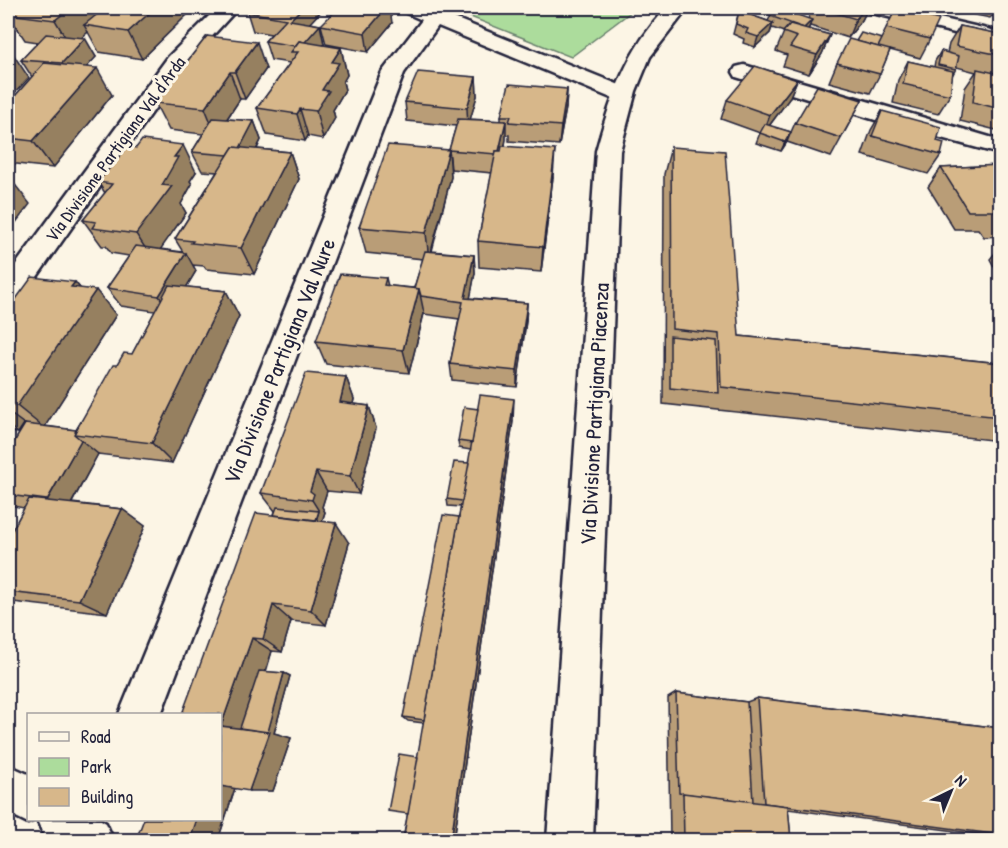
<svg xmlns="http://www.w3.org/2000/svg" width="1008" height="848" font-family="'Patrick Hand',sans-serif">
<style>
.green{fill:#acdc9c;stroke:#677f6c;stroke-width:1.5}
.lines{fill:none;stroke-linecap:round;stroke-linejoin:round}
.street-casing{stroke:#22223b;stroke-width:5}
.secondary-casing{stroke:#22223b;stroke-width:5}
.street{fill:#fcf5e5;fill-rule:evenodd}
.secondary{fill:#fcf5e5;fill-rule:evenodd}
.wall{fill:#b99d77;stroke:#22223b;stroke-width:1.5}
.shaded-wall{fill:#968061;stroke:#22223b;stroke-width:1.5}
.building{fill:#d7b78a;stroke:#22223b;stroke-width:1.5}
.labels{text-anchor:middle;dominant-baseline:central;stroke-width:6;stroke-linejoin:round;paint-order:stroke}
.far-street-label{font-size:18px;fill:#22223b;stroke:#fcf5e5}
.street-label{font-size:22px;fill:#22223b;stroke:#fcf5e5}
</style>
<rect width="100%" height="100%" fill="#fcf5e5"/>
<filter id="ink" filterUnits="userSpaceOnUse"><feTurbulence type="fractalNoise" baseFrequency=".0167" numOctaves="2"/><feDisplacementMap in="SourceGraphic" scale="12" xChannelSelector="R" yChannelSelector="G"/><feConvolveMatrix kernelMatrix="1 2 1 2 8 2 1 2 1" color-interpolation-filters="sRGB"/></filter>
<g filter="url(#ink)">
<path class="green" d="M448,8H636L571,57Z"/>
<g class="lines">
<defs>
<g id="street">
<path d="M10,8H32L15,22L8,24V9Z"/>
<path d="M217,8H238L184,67L18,304L8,307V275L168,57Z"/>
<path d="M401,8H427L442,13L632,90L635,95L632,100H616L438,26L404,73L161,714H119L382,72L422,20L404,12Z"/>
<path d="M744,65L1000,140V154L882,122L736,77L733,72L736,67Z"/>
<path d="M8,765L28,774V820H35L28,823L8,813Z"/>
<path d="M37,820H101L106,823L113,839L51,840L44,836Z"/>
</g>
<g id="secondary">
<path d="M667,8H688L650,57L636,91L620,151L593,840H547L596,151C611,97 627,49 667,8Z"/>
<path d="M866,8H896L1000,32V44L868,12Z"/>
</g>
</defs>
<use href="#street" class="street-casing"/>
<use href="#secondary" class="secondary-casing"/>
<use href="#street" class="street"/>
<use href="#secondary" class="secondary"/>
</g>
<g class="wall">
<path d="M194,8L142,59L99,52L88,32L81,37L96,57L86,67L112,95L53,168L8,163V104L32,77L21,60L38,42L25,40L8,14Z"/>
<path d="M752,8H796L791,13L808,19L812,8H868L862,20L848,38L810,26L808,29L830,35L822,54L809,74L783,66L787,55L776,51L784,32L772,28L770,33L755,47L743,43L744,39L733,34L739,11L768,21L771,15L752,9Z"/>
<path d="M942,8H1000V18L992,16L990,18Z"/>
<path d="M896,9L930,39L920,58L890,50L880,74L870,93L829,82L837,63L856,41L881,39Z"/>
<path d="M322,10L309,23L320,25L324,44L323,45L341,48L347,75L343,82L345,90L333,110L335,118L323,139L308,136L305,141L267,135L257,108L290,63L271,60L265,41L271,34L253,31L247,12Z"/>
<path d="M392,23L368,52L326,44L321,25Z"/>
<path d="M960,26L1000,34V131L960,121L965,88L976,72L957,67L952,76L950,95L938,114L893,103L898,80L908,61L934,67L935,61L941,51L947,53L949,44Z"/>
<path d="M207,36L266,69L245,99H240L227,119L254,121L261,140L257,149L290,152L299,179L254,274L206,269L204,266L193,265L196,271L186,287L226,291L239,316L172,463L98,454L72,503L122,509L145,526L107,613L13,602L8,599V538L24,508L8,505V452L25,424H24L18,433L8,432V310L75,282L80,288L116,315L45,426L76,430L117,365L132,354L155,311L121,306L107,288L129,256L111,253L106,246H102L83,220L105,193L98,182L196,172L190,181L192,184L181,204L186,213L160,249L183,252L175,239L217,172L202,171L192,152L203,134L169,130L155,103Z"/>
<path d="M476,77L477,96L470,119L501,121V116L567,89L566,108L559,145L509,141V135H506L505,146L553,177L541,272L479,267L478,241L492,173L451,169L449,150L456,126L407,121L405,102Z"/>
<path d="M797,80L789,99L769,126L791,132L795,123L862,100L831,157L787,142L781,151L756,143L760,133L721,119L727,100Z"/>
<path d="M882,111L937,141L941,155L928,174L862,155L871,130Z"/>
<path d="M671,147L739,336L1000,363V441L663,404L664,174Z"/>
<path d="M449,150L451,177L432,251L474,255L475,273L470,298L527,303L526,321L517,387L452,380L450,364L459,319L424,314L409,373L326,364L316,341L386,278L388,286L414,288L423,259L366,253L359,227Z"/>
<path d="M1000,165V236L984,237L978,229H954L928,187L941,168Z"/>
<path d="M1000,247V278L990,259Z"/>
<path d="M346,377L354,399L353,404L369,406L376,428L359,494L327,491L322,507L325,512L322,521L349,543L326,625L291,621L282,652L272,651L266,672L284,673L290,676L274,733L291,738L273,791L235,788L218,840H136L274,515L275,511L261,493Z"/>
<path d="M513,421L454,840H403L424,723L408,721L403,717L459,517L461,507L448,506L447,499L469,463L471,450L459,448L458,441Z"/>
<path d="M1000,458V473L997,460Z"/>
<path d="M676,693L747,702L757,698L1000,728V837L788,809L791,840H670L668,698Z"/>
</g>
<g class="shaded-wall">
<path d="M70,8H115L84,25L88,32L71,47L55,20Z"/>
<path d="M155,8H194L142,59L128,32Z"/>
<path d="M302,8H321L322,10L295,39L290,20Z"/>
<path d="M386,8H390L392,23L368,52L365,33Z"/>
<path d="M789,8H796L785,20Z"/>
<path d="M865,8H868L862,20L848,38L856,19Z"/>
<path d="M812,20L808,30L804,28Z"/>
<path d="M773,23L770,33L755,47L758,37Z"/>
<path d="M320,25L324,44L305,66L300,47Z"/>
<path d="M830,35L822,54L809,74L817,55Z"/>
<path d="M85,38L96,57L73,82L62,63Z"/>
<path d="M257,42L266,69L245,99L235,72Z"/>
<path d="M341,48L347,75L343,82L345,90L333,110L335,118L323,139L316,111L322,90L332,62Z"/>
<path d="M11,51L29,78L8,100V54Z"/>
<path d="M97,68L112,95L53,168L33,141Z"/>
<path d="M230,72L240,99L216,135L205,108Z"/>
<path d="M476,77L477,96L468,127L467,108Z"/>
<path d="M797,80L789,99L763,134L770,115Z"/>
<path d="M567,89L566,108L559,145L561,126Z"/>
<path d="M300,109L308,136L305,141L297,114Z"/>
<path d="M254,121L261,140L244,174L236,155Z"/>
<path d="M506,121V140L498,173V155Z"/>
<path d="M791,132L787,142L781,151L785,142Z"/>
<path d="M183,145L196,172L190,181L192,184L181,204L186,213L153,260L136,234L162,185L174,157Z"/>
<path d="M449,150L451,177L429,259L426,233Z"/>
<path d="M555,150L553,177L541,272L543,247Z"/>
<path d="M290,152L299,179L254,274L241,248Z"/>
<path d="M9,177L30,204L8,233V179Z"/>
<path d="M186,253L196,271L171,313L159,296Z"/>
<path d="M474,255L475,273L467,315L465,298Z"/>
<path d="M75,282L89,299L96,290L116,315L44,428L17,406L71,287Z"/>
<path d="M419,289L424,313L409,373L403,350Z"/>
<path d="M226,291L239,316L172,463L152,443Z"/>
<path d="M527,303L526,321L517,387V371Z"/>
<path d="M346,377L354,399L349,424L340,402Z"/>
<path d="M514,399L513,421L454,840H451Z"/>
<path d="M369,406L376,428L359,494L350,476Z"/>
<path d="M8,412L24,424L18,433L8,425Z"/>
<path d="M81,440L98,454L66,513L47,501Z"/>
<path d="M316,472L327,491L322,507L325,512L316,540L312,534L319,511L312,500L310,491Z"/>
<path d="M122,509L145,526L107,613L79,600Z"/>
<path d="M336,523L349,543L326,625L311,610Z"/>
<path d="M273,605L291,621L282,652L263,639Z"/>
<path d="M252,638L272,651L246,731L221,726Z"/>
<path d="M284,673L290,676L274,733L291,738L273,791H249L267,734Z"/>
<path d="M220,784L236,785L218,840H190L197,819H220Z"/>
</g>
<g class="building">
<path d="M16,8H70L55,20L8,14Z"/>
<path d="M105,8H155L128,32L84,25Z"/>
<path d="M252,8H302L290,20L320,25L305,42L299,41L295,46L265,41L286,19L247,12Z"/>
<path d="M338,8H386L365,33L321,25Z"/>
<path d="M778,8L812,20L804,28L770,16Z"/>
<path d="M819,8H865L856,19Z"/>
<path d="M896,9L939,20L930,39L886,28Z"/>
<path d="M739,11L773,23L758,37L746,33L748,29L736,24Z"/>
<path d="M790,24L830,35L817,55L790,47L797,37L783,32Z"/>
<path d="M960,26L1000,34V55L956,46Z"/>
<path d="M861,33L882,39L878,47L856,41Z"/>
<path d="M46,34L85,38L62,63L21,60Z"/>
<path d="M207,36L257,42L235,72H230L205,108L155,103Z"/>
<path d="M849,39L890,50L880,74L837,63Z"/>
<path d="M299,41L341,48L332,62L339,63L322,90L329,91L316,111L300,109L297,114L257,108L298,52H291Z"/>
<path d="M941,51L959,56L956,69L938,65Z"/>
<path d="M908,61L953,71L950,95L903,84Z"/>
<path d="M44,63L97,68L33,141L8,138V104Z"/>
<path d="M755,66L797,80L770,115L727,100Z"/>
<path d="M977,69L1000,74V109L973,102Z"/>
<path d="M418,72L476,77L467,108L405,102Z"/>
<path d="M509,84L567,89L561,126L509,122L511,116H501Z"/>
<path d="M817,86L862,100L841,138L795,123Z"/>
<path d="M882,111L941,127L937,141L944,143L941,155L872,136Z"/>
<path d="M213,118L254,121L240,148L233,147L228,155L192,152Z"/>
<path d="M458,119L506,121L499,151H496V154L449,150Z"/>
<path d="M765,124L791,132L785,142L760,133Z"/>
<path d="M142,140L183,145L174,157H178L162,185L172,186L136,234L92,228L96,222L83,220L112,184L98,182L128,146L136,148Z"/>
<path d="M388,145L449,150L426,233L359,227Z"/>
<path d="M502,146L555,150L543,247L478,241L496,151H501Z"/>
<path d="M233,147L290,152L241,248L191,243L193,241L175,239Z"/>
<path d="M671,147L725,151L739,336L1000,363V417L721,387L719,334L672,329Z"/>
<path d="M1000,165V219L994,211H968L941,168Z"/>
<path d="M136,246L186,253L159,296L107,288Z"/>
<path d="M425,251L474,255L465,298L527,303L517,371L450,364L463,302L421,296L419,289L414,288Z"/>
<path d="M340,274L386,278L384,285L419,289L403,350L316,341Z"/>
<path d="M32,277L75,282L71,287L96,290L17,406L8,405V341L10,337L8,336V310Z"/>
<path d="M169,285L226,291L152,443L74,434L113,365H117L124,353L132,354Z"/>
<path d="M670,336L716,341L718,393L670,388Z"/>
<path d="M306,373L346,377L340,402L369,406L350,476L316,472L310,491L314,494L312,500L261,493Z"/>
<path d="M480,395L514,399L451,840H403Z"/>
<path d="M464,407L478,409L472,443L458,441Z"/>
<path d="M25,424L76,430L74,434L81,440L47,500L8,495V452Z"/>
<path d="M454,462L469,463L462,501L447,499Z"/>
<path d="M29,499L122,509L79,600L8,592V538Z"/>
<path d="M277,507L319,511L316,520L274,515Z"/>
<path d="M256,513L336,523L311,610L273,605L263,639L252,638L221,726L270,732L249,791L220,786V714H182Z"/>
<path d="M443,515L459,517L424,720L403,717Z"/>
<path d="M259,671L284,673L268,732L240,728Z"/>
<path d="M676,693L747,702L753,802L679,793Z"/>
<path d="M757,698L1000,728V835L764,803Z"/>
<path d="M399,754L418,757L408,814L388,811Z"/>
<path d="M683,793L788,806L791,840H684Z"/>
<path d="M144,819H197L190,840H136Z"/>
</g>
</g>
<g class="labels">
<g class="far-street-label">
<text transform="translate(115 149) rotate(-54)">Via Divisione Partigiana Val d'Arda</text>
</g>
<g class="street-label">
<text transform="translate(279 361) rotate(-68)">Via Divisione Partigiana Val Nure</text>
<text transform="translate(594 414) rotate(-87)">Via Divisione Partigiana Piacenza</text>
</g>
</g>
<rect width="1008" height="848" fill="none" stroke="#fcf5e5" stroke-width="30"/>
<rect x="15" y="15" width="978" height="818" fill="none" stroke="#22223b" stroke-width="2" filter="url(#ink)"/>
<rect x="27" y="713" width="195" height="108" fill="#fcf5e5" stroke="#a5a1a1" stroke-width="1.5"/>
<rect x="39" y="732" width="30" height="9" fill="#fcf5e5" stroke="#a5a1a1" stroke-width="1.5"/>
<text x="81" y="743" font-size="18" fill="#22223b">Road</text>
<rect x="39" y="758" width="30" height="18" fill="#acdc9c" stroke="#a5a1a1" stroke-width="1.5"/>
<text x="81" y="773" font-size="18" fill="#22223b">Park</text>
<rect x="39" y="788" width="30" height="18" fill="#d7b78a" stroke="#a5a1a1" stroke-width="1.5"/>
<text x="81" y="803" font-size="18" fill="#22223b">Building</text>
<g transform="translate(951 791) rotate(43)" stroke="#fcf5e5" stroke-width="4.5" paint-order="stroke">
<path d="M0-4.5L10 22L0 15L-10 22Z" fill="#22223b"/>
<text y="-9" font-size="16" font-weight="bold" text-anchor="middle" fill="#22223b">N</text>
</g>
</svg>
